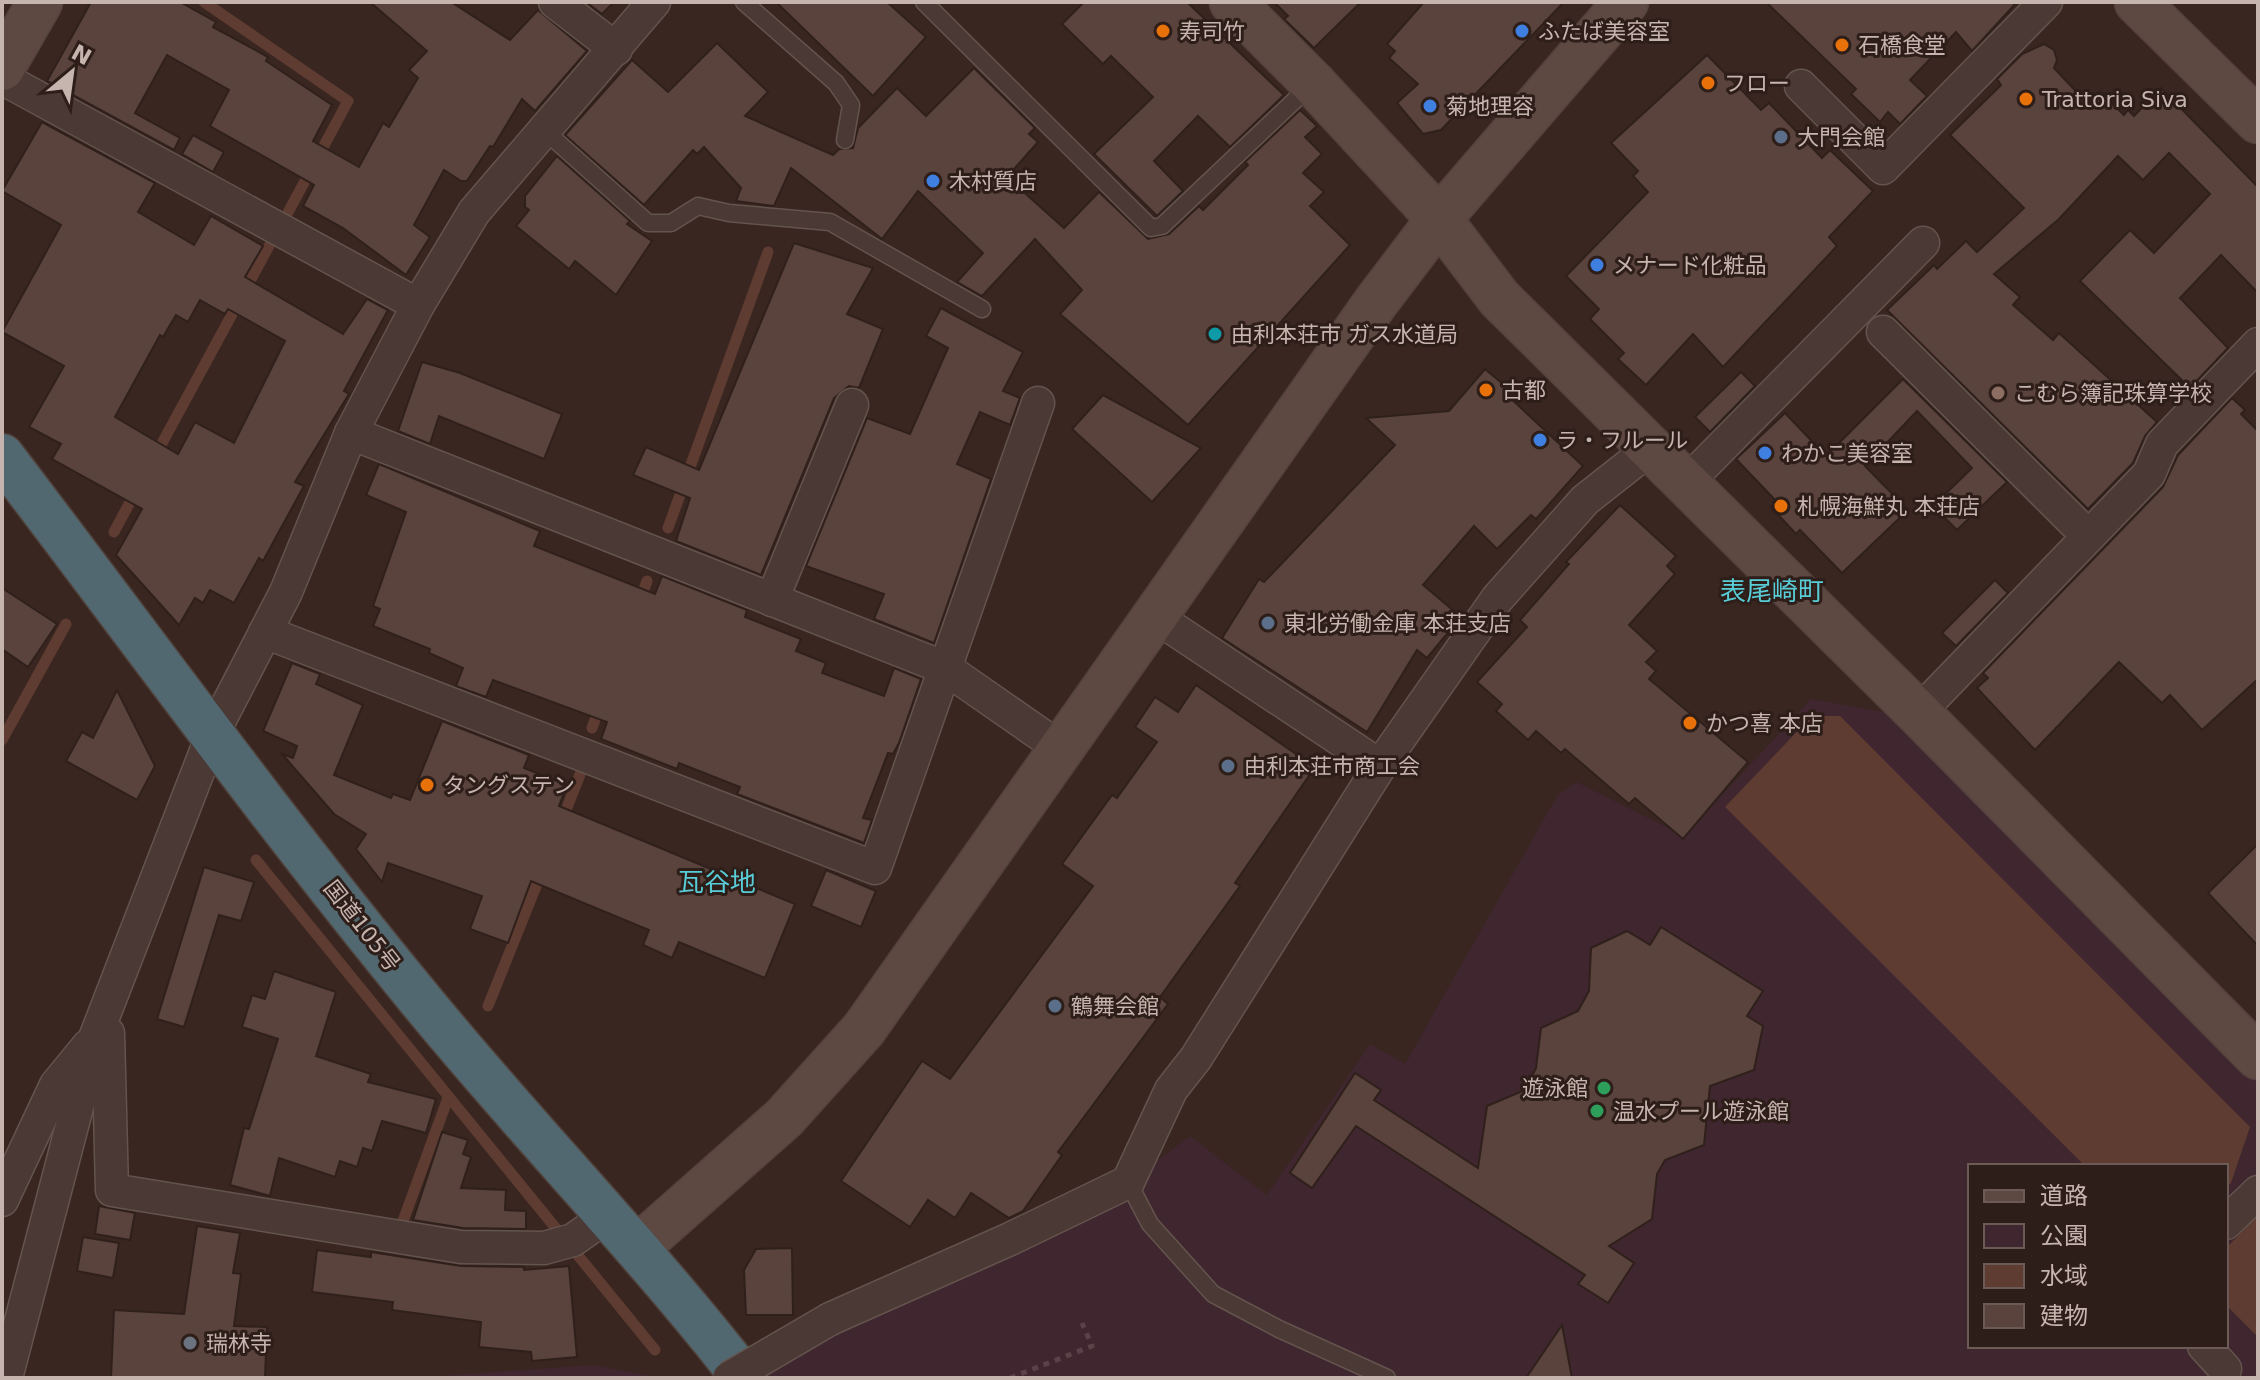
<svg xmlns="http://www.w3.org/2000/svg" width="2260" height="1380" font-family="'DejaVu Sans','Noto Sans JP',sans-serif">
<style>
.green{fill:#3f262f;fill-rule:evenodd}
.water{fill:#5f3c32}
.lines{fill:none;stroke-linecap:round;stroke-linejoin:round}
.stream{stroke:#5f3c32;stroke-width:11}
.building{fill:#59433c;stroke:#30201b;stroke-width:2;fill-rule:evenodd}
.lane-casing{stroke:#64544e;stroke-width:19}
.street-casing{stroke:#64544e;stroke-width:35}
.secondary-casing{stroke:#53423d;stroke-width:47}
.highway-casing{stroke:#51413b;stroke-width:47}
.path{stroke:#5a4248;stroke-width:5;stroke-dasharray:6 6;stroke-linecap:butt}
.lane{stroke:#4a3934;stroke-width:16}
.street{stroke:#4a3934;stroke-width:32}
.secondary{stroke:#5d4942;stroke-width:44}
.highway{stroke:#516870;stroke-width:44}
.street-bridge-casing{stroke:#64544e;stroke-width:35;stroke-linecap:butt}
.street-bridge{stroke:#4a3934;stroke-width:32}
.food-dot{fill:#e8710a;stroke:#2e1e19;stroke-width:3}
.shop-dot{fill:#3f7fe0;stroke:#2e1e19;stroke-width:3}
.service-dot{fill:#5c6f8a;stroke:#2e1e19;stroke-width:3}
.culture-dot{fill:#0f9aa8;stroke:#2e1e19;stroke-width:3}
.education-dot{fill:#8d6e63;stroke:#2e1e19;stroke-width:3}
.leisure-dot{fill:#2e9e5b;stroke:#2e1e19;stroke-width:3}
.worship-dot{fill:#6b7280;stroke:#2e1e19;stroke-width:3}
.labels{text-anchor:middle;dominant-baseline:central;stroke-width:6;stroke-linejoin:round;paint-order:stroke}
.poi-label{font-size:22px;fill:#c6b4ae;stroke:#2e1e19;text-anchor:start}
.street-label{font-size:22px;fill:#c6b4ae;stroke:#2e1e19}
.quarter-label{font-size:26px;fill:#59cdd7;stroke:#2e1e19}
</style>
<rect width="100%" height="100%" fill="#392620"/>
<g class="green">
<path d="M1811,699L1896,714L2258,1083V1378H744L1128,1182L1190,1136L1267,1195L1370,1044L1405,1064L1557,796L1576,782L1684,836ZM1970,1166H2226V1346H1970Z"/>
<path d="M593,1365L662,1378H436L440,1376Z"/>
</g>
<g class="water">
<path d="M1812,716H1840L2250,1127L2231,1183L2226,1189V1166H2085L1725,807Z"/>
<path d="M2258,1216V1337L2226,1305V1248Z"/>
</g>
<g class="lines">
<g class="stream">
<path d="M204,2L348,101L285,218"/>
<path d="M154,458L269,246"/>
<path d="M668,528L768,252"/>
<path d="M114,532L136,491"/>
<path d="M639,603L647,581"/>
<path d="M592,728L600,706"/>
<path d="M2,740L66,624"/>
<path d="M562,820L581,772"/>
<path d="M256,860L655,1350"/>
<path d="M488,1006L543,869"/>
<path d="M403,1221L448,1098"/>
</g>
</g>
<g class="building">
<path d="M91,2H180L216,22L213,27L268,57L266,61L332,105L313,141L359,167L383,123L389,127L418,78L409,70L427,51L370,2H451L510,40L538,10L587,51L535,111L522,99L493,147L490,146L467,181H461L444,170L414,225L430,237L406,275L343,228L303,206L314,185L210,126L229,90L167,55L135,113L180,138L174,150L47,81Z"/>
<path d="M586,2H614L602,14Z"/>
<path d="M776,2H887L926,37L873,96Z"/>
<path d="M1084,2H1187L1284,95L1230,147L1198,116L1154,161L1183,191L1157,216L1094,154L1153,97L1111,56L1103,64L1062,24Z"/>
<path d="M1274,2H1361L1314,48L1284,19L1288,16Z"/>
<path d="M1424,2H1564L1441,130L1423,134L1397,103L1418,84L1389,58L1395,51L1387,44Z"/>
<path d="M1766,2H2017L1972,51L1956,32L1910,80L1927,96L1900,124L1888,112L1880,122L1851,94L1856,89Z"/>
<path d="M717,43L768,92L745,116L833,155L839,149L853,148L858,128L897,88L926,116L974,68L1035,128L1029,134L1038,142L1007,177L1064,228L1099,192L1148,239L1169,234L1199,206L1203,210L1248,165L1245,162L1300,110L1317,126L1305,137L1322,154L1303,173L1324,192L1310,206L1350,245L1188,425L1060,314L1082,290L1035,239L982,296L957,282L983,253L918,191L882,239L791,168L774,206L736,201L741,188L704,147L697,154L693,150L644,205L565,135L632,60L668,92Z"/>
<path d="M2044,44L2054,50L2057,60L2054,68L2088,104L2100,92L2124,115L2128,110L2134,116L2161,88L2258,187V293L2221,255L2180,298L2228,348L2190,388L2080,281L2130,230L2154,253L2210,194L2169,153L2143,180L2118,156L2059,219L1994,274L2020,297L2013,305L2053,340L2059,333L2157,422L2145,436L2133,463L2088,509L1887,310L1934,265L1937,269L1966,241L1977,252L2024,208L1950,135L2001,85L1997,79L2022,54Z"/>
<path d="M1707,55L1761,110L1769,103L1822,158L1830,150L1873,191L1829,237L1837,246L1723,367L1693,334L1646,385L1618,359L1624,353L1590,319L1599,309L1566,276L1648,192L1633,176L1638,171L1611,143Z"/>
<path d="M42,122L155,183L138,212L194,245L211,216L263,246L245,277L343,334L367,299L388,310L344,391L349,394L295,482L304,486L263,561L259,558L234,603L210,590L203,603L195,598L179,625L116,555L142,509L52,459L61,444L29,427L64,366L2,332L61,225L2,191ZM200,300L225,314L228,309L285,341L234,443L195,422L178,454L115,417L160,335L163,337L176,315L188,322Z"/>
<path d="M193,135L224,152L213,172L182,154Z"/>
<path d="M557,156L630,221L627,224L652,241L616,295L575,261L569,269L516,226L529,210L525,207V196Z"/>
<path d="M794,243L873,268L847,314L883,329L859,388L849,386L834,398L761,575L676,541L690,498L633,475L646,447L699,470Z"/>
<path d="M941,308L1023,352L1003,391L1020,398L1010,425L980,412L957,464L991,479L934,643L874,619L884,594L806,566L867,418L910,434L948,348L926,336Z"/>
<path d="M422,362L460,373L562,414L544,459L439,416L430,444L398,431Z"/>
<path d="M1485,369L1510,390L1506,394L1583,466L1536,519L1531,515L1497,549L1474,526L1423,585L1461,617L1427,658L1417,650L1367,732L1222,638L1259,579L1264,582L1395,445L1366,418L1449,411Z"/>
<path d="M1741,372L1755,386L1710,432L1695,417Z"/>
<path d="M1903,379L2007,482L1957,530L1933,506L1972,468L1917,411L1865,466L1908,510L1842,573L1800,530L1796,534L1771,507L1777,502L1736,459L1785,413L1826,456Z"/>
<path d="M1103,395L1201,448L1152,502L1072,429Z"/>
<path d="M2232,398L2245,410L2241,414L2258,431V679L2202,730L2170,695L2162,703L2119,662L2035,750L1977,688L1988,678L1983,673L2163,487L2178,455Z"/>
<path d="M379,464L540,531L534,546L655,594L662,576L747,610L745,617L801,639L796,651L826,663L822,673L884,696L894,668L921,679L899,743L893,754L888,753L863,818L872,820L864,843L737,794L740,787L679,763L677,769L601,739L607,722L493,680L486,697L456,686L463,668L429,653L430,649L373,626L380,609L373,606L406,512L366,495Z"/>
<path d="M1620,505L1676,556L1667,566L1675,574L1629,625L1657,651L1646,662L1656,671L1649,679L1748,762L1683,839L1635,798L1629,804L1565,749L1561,753L1536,731L1528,740L1496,711L1502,704L1477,682L1527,627L1520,620L1569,564L1566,562Z"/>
<path d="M1995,580L2008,593L1956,646L1942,633Z"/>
<path d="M2,588L57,624L28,667L2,649Z"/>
<path d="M292,663L320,674L316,684L363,705L334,775L391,798L393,794L410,800L442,721L529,755L524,768L567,785L559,806L795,904L765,978L679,942L672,958L643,945L649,930L531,881L508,943L470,929L482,896L388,863L382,882L356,849L366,834L334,814L282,754L293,758L297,746L263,731Z"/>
<path d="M1196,685L1315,767L1235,883L1240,886L1160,997L1168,1004L1058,1152L1062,1155L1023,1211L1009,1218L971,1193L955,1218L928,1200L910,1227L841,1181L922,1061L950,1079L1093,886L1062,864L1112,795L1117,798L1157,742L1135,727L1155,697L1178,712Z"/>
<path d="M117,690L155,766L137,800L66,761L82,732L93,738Z"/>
<path d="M2258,844V946L2208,893Z"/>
<path d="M204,867L254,882L241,921L219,915L184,1027L157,1019Z"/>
<path d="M826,870L876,891L861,927L811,906Z"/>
<path d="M1661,927L1763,991L1747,1016L1763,1026L1754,1070L1710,1086L1704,1145L1665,1160L1657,1174L1652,1219L1609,1246L1634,1263L1608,1303L1578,1284L1585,1275L1356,1126L1312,1188L1290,1173L1355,1073L1381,1090L1374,1100L1478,1168L1487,1106L1525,1090L1536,1068L1541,1028L1578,1011L1589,991L1591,948L1627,931L1650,945Z"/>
<path d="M274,971L336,992L316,1056L371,1074L368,1082L436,1099L426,1133L382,1121L372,1151L363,1148L357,1167L340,1161L335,1177L279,1158L270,1196L230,1185L244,1128L249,1129L278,1039L242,1027L252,995L265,999Z"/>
<path d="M442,1132L468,1140L463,1154L471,1157L461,1188L506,1190L505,1210L526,1211V1229L463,1228L413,1220Z"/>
<path d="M99,1206L135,1213L130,1240L95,1234Z"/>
<path d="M197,1226L240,1233L233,1273L241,1274L234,1326L267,1327L265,1378H111L114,1310L184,1314Z"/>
<path d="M83,1237L119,1243L113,1278L77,1271Z"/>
<path d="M792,1248L793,1315H746L744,1270L756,1249Z"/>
<path d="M317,1250L371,1257V1252L461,1266L524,1267V1270L569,1266L577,1357L532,1361L531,1352L479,1347L481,1322L392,1310L393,1302L312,1292Z"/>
<path d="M1562,1325L1572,1378H1526Z"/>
</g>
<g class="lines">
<defs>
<g id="lane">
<path d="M744,2L836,83L851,105L845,140"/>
<path d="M924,2L1151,228L1162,226L1312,84"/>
<path d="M545,131L648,223H671L698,206L729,213L830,222L982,309"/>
<path d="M1128,1182L1150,1224L1213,1294L1279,1329L1387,1378"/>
</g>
<g id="street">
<path d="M555,2L616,49"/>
<path d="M2,78L418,305"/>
<path d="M1801,86L1883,168L2046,2"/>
<path d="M1883,332L2088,536"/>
<path d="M351,433L945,668L1060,748"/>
<path d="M1686,483L1923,243"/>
<path d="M772,600L852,405"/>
<path d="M1153,615L1380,766"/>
<path d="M265,632L875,868L1038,403"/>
<path d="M1918,713L2149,474L2162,444L2258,344"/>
<path d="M108,1033L112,1190L461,1247L544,1248L573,1240L607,1216"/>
<path d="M2,1200L56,1085L88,1046"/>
<path d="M2226,1223L2258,1192"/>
<path d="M830,1319L1010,1239L1128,1182L1171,1090L1196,1058L1380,766L1497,599L1585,500L1651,448"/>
<path d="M2204,1346L2225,1369"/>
<path d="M6,1378L95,1038L213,733L286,592L351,433L418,305L474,212L654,2"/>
</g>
<g id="secondary">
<path d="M1232,2L1313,83L1439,219L1499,298L1918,713L2258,1057"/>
<path d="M2137,2L2258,121"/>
<path d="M2,68L40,2"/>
<path d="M638,1247L784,1118L864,1029L1376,302L1439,219L1626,2"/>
</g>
<path id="highway" d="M2,456C140,637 274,822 418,997C524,1127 641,1246 744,1378"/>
</defs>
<use href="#lane" class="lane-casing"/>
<use href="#street" class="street-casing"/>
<use href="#secondary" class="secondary-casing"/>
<use href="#highway" class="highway-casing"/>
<path class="path" d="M1010,1378L1092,1346L1082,1323"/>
<use href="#lane" class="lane"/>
<use href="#street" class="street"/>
<use href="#secondary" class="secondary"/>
<use href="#highway" class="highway"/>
<defs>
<path id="street-bridge" d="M729,1378L830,1319"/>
</defs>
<use href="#street-bridge" class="street-bridge-casing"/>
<use href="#street-bridge" class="street-bridge"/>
</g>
<g class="food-dot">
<circle cx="1163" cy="31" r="8"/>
<circle cx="1842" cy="45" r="8"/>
<circle cx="1708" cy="83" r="8"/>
<circle cx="2026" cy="99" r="8"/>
<circle cx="1486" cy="390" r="8"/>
<circle cx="1781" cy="506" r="8"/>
<circle cx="1690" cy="723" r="8"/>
<circle cx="427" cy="785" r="8"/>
</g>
<g class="shop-dot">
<circle cx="1522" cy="31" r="8"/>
<circle cx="1430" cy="106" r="8"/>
<circle cx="933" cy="181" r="8"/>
<circle cx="1597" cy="265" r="8"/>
<circle cx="1540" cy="440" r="8"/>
<circle cx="1765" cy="453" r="8"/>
</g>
<g class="service-dot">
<circle cx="1781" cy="137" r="8"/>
<circle cx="1268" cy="623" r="8"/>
<circle cx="1228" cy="766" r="8"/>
<circle cx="1055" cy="1006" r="8"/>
</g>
<circle class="culture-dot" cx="1215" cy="334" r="8"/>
<circle class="education-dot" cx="1998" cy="393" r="8"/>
<g class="leisure-dot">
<circle cx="1604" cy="1088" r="8"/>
<circle cx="1597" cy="1111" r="8"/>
</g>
<circle class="worship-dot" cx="190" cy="1343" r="8"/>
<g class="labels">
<g class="poi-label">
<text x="1179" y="31">寿司竹</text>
<text x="1538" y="31">ふたば美容室</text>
<text x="1858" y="45">石橋食堂</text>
<text x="1724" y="83">フロー</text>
<text x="2042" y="99">Trattoria Siva</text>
<text x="1446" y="106">菊地理容</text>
<text x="1797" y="137">大門会館</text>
<text x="949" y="181">木村質店</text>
<text x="1613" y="265">メナード化粧品</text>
<text x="1231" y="334">由利本荘市 ガス水道局</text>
<text x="1502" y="390">古都</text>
<text x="2014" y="393">こむら簿記珠算学校</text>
<text x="1556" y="440">ラ・フルール</text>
<text x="1781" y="453">わかこ美容室</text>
<text x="1797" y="506">札幌海鮮丸 本荘店</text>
<text x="1284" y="623">東北労働金庫 本荘支店</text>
<text x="1706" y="723">かつ喜 本店</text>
<text x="1244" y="766">由利本荘市商工会</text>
<text x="443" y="785">タングステン</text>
<text x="1071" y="1006">鶴舞会館</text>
<text x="1588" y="1088" text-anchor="end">遊泳館</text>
<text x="1613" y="1111">温水プール遊泳館</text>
<text x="206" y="1343">瑞林寺</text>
</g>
<g class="street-label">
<text transform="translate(362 926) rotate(52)">国道105号</text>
</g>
<g class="quarter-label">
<text x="1772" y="591">表尾崎町</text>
<text x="717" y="882">瓦谷地</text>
</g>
</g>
<rect width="2260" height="1380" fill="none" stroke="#c6b4ae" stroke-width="8"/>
<rect x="1968" y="1164" width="260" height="184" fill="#2e1e19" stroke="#6b5a55" stroke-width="2"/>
<rect x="1984" y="1190" width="40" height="12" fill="#5d4942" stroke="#6b5a55" stroke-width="2"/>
<text x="2040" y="1204" font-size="24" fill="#c6b4ae">道路</text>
<rect x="1984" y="1224" width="40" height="24" fill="#3f262f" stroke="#6b5a55" stroke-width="2"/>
<text x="2040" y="1244" font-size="24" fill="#c6b4ae">公園</text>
<rect x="1984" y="1264" width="40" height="24" fill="#5f3c32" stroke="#6b5a55" stroke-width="2"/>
<text x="2040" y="1284" font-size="24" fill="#c6b4ae">水域</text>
<rect x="1984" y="1304" width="40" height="24" fill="#59433c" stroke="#6b5a55" stroke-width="2"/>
<text x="2040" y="1324" font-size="24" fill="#c6b4ae">建物</text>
<g transform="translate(72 72) rotate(29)" stroke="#2e1e19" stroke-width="6" paint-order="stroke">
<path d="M0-6L14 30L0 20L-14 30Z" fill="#c6b4ae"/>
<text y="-12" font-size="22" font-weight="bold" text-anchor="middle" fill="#c6b4ae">N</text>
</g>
</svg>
